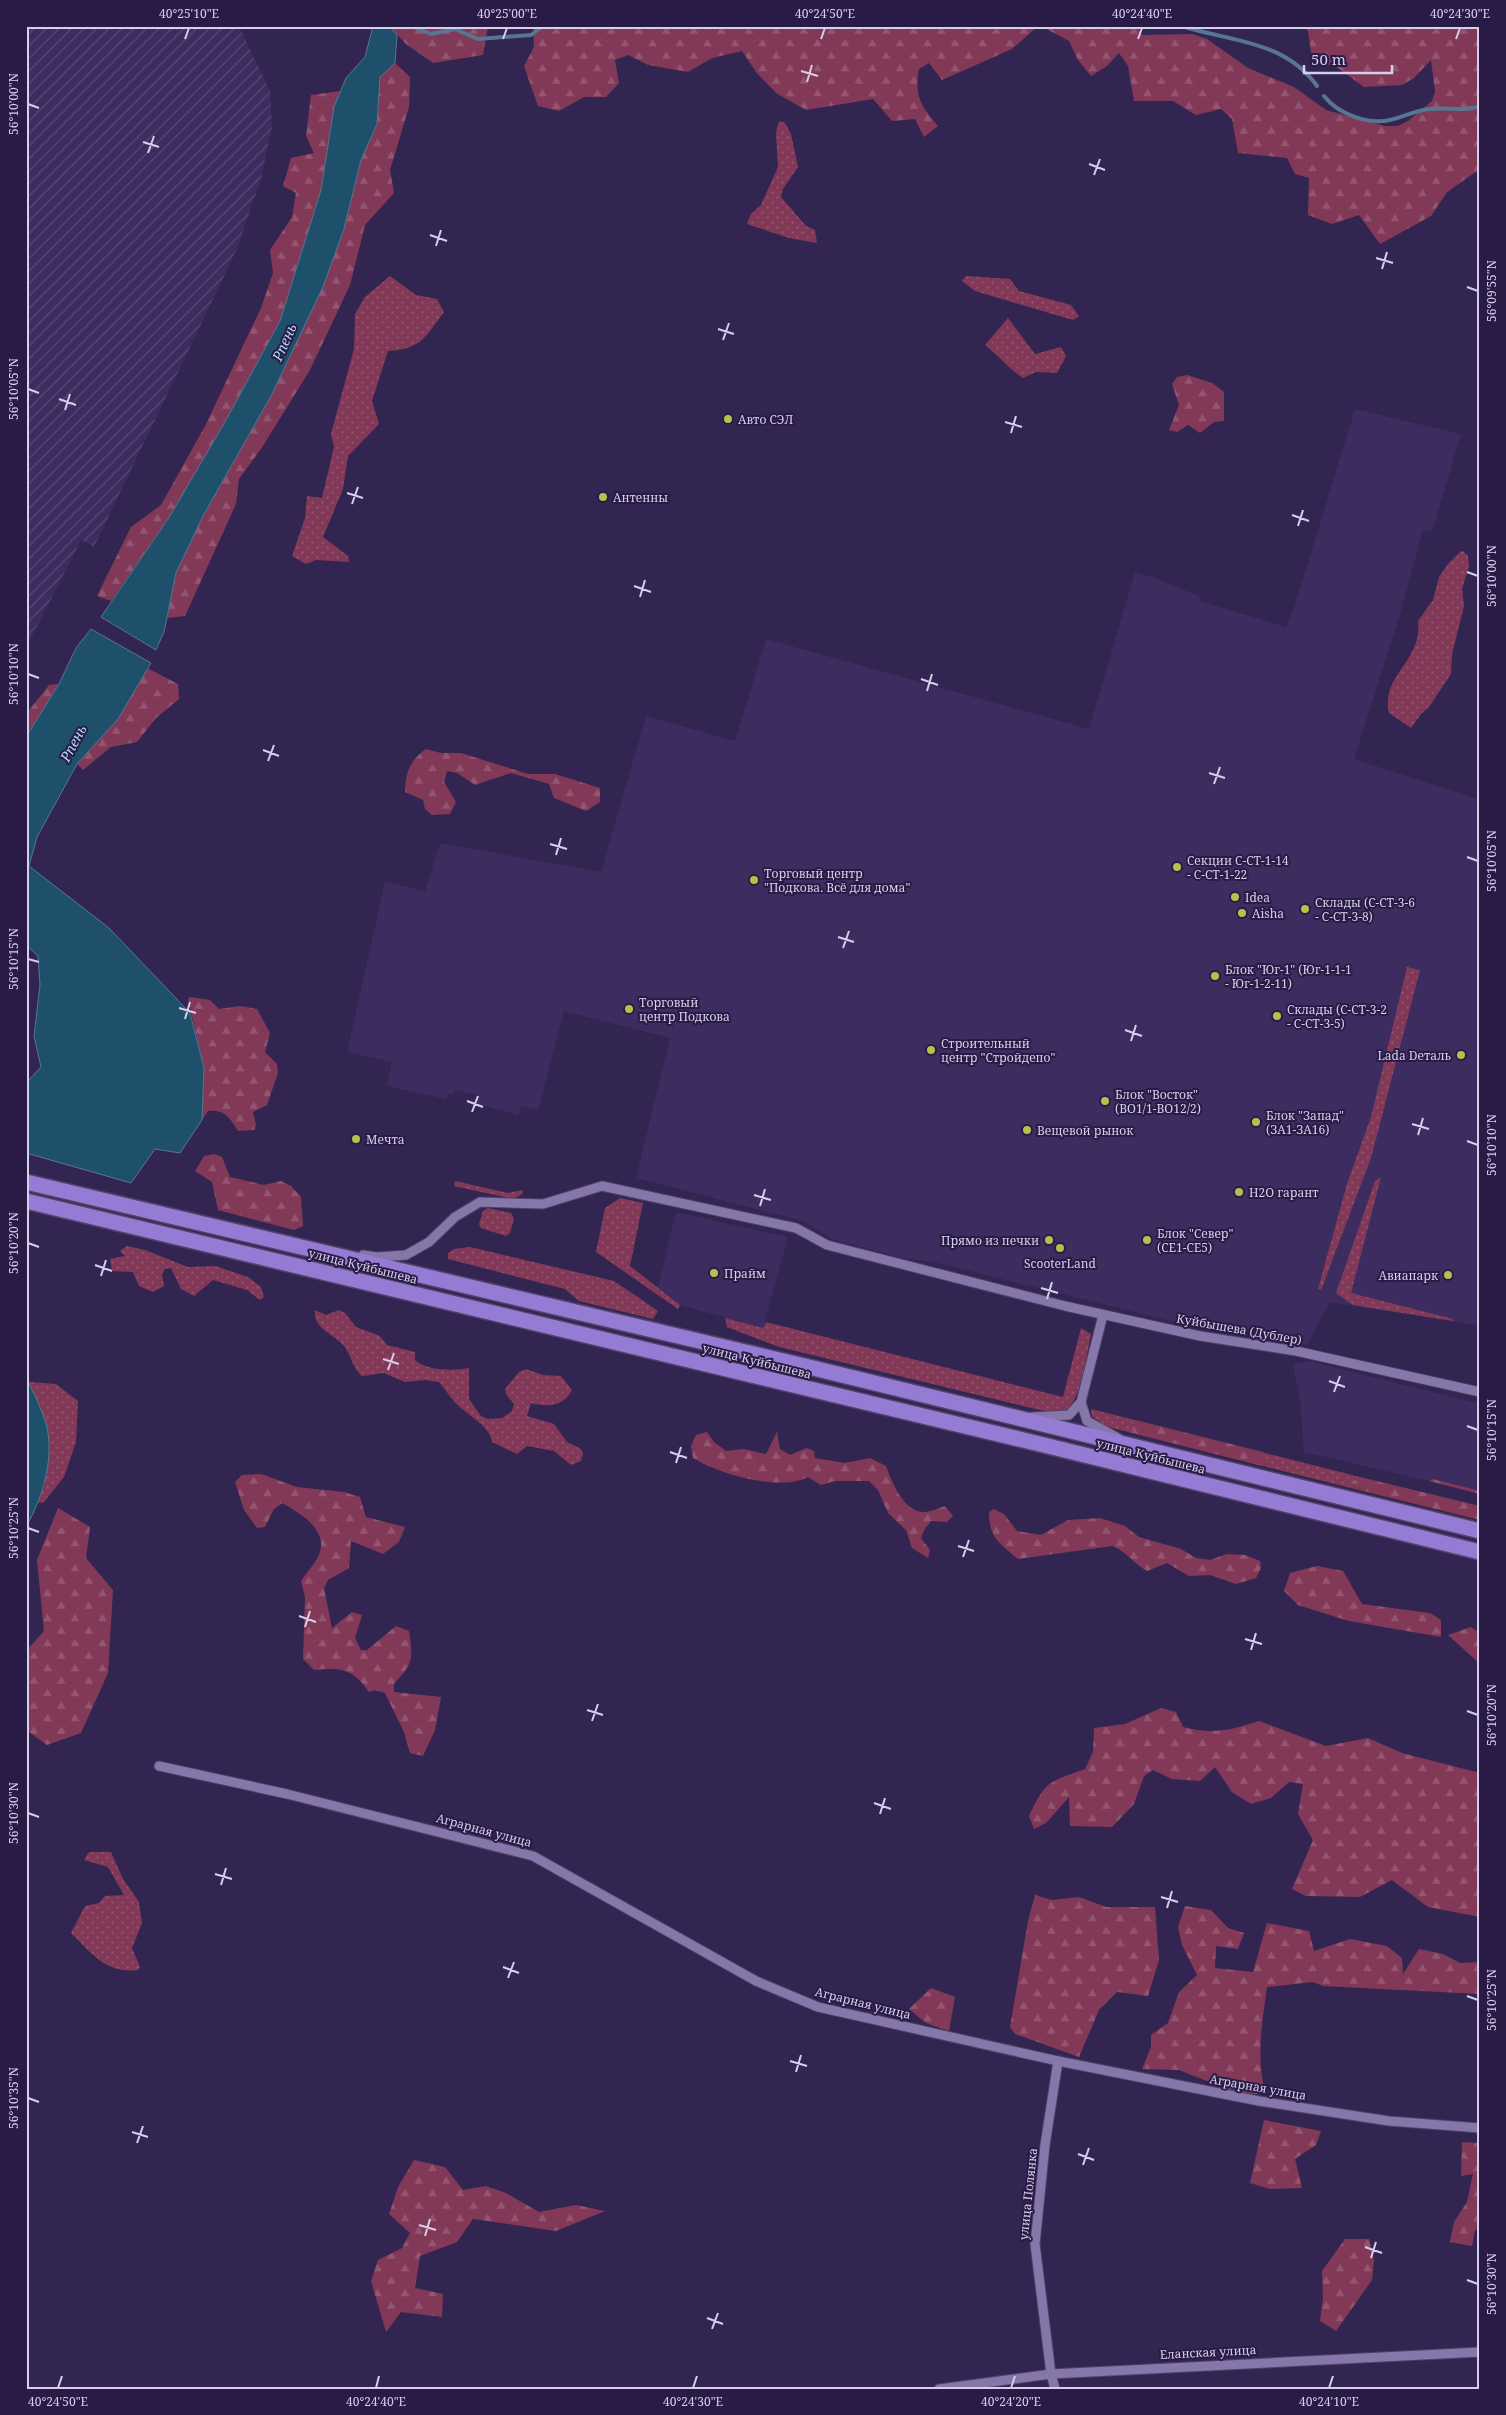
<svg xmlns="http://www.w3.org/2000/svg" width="1506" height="2415" font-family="'Noto Serif',serif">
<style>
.built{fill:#3c2c5f}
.industrial{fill:url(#industrial-furrows)}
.grass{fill:url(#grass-dots)}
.forest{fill:url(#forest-firs)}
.water{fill:#1f506b;stroke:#567691}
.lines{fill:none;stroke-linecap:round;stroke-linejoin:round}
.stream{stroke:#567691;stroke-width:4}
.street-casing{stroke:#504269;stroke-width:11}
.highway-casing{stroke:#504269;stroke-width:18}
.street{stroke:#8577aa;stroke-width:9}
.highway{stroke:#967bd4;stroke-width:15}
.ticks{fill:none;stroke:#d5cfeb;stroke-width:2}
.poi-dot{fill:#b2c34c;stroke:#2a1b46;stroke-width:2}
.labels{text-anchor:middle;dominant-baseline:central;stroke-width:4;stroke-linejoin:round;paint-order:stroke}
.poi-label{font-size:12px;fill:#d5cfeb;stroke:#2a1b46;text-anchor:start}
.street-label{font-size:12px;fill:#d5cfeb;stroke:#2a1b46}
.water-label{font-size:14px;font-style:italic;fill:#aed9f4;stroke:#2a1b46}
.neatline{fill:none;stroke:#d5cfeb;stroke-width:2}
.ticks-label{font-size:12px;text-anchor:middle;fill:#d5cfeb}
</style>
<defs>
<pattern id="industrial-furrows" width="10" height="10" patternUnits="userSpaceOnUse" patternTransform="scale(1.25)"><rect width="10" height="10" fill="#3c2c5f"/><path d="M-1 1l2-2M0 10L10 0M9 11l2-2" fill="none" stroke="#574a76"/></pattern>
<pattern id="grass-dots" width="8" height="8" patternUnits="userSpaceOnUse" patternTransform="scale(1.25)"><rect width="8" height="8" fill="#823957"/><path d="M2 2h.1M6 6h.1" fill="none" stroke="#93556f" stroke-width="1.8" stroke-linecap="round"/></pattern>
<pattern id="forest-firs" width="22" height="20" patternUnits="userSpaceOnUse" patternTransform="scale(1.25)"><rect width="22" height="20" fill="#823957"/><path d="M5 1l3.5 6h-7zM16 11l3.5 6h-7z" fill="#93556f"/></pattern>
</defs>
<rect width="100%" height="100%" fill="#332551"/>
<g class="built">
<path d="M1355,409L1461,434L1432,532L1423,530L1398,621L1354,759L1480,800V1326L1330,1302L1307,1345L1220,1325L1179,1323L938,1263L899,1257L832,1239L803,1221L636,1178L670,1038L564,1011L538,1110L521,1106L518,1115L477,1104L478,1095L455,1090L454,1094L448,1093L446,1099L387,1086L392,1062L347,1052L385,882L425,891L440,843L601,872L646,716L735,741L766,639L1089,729L1135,572L1153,577L1201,597L1200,601L1286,627L1294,608Z"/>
<path d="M676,1212L788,1237L763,1328L680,1305L658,1287Z"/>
<path d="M1309,1361L1480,1404V1491L1433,1479L1429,1481L1304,1452L1300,1399L1293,1365Z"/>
</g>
<path class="industrial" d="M26,26H239L270,91L272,127L261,179L237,249L94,547L81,540L26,648Z"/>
<g class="grass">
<path d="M779,121L785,123L791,134L798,167L783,189L781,197L806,226L815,230L817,243L789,238L747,224L751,214L761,205L778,167L776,132Z"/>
<path d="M390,276L416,295L437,299L444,312C425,337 422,349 388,351L372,401L379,424L348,456L343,489L323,537L348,556L349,562L316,560L306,564L292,556L305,518L307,496L322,498L334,447L331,434L354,349L355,314L365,297Z"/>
<path d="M966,276L1010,279L1019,291L1071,305L1079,316L1073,320L975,291L962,281Z"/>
<path d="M1008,318L1035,354L1061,347L1066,356L1057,373L1036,372L1023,378C1009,369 999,356 985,345Z"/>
<path d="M1463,551L1468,556L1469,566L1462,589L1464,606L1452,654L1451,674L1429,707L1421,714L1411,728L1389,713C1381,674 1423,661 1418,621L1433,600L1439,577L1448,564L1460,552Z"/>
<path d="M1407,967L1420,970L1371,1158L1321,1290L1318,1289L1347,1184L1371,1117Z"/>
<path d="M1381,1177L1351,1293L1453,1319V1321L1353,1305L1336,1293L1375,1181Z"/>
<path d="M455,1181L508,1193L523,1190L522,1194L513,1199L454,1186Z"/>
<path d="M620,1198L643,1203L630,1266L680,1305L678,1309L596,1252L605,1208Z"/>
<path d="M488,1208L511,1213L514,1219L510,1233L506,1236L481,1228L479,1224L483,1211Z"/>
<path d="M127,1246L145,1250L188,1267L215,1266L248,1277L261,1287L264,1297L260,1300L247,1290L213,1280L194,1296L181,1289L171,1268L165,1269L162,1274L164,1286L153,1292L139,1286L133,1272L112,1271L110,1259L125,1256L120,1251Z"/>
<path d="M470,1247L614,1281L658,1311L653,1319L579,1301L565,1289L448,1259V1253L454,1249Z"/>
<path d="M315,1310L326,1315L339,1310L345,1313L356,1327L380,1336L387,1345L415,1352V1360C427,1371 453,1371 469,1368V1399L481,1416L488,1419L502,1418L512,1411L514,1404L506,1394L505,1389L519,1372L526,1369L543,1375L561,1376L572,1390C563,1407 548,1407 531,1403L527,1416L554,1424L567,1442L581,1449L583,1454L581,1461L571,1465L554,1451L527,1446L517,1454L492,1442C490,1427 471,1417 460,1407C452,1401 446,1390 439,1382L425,1380L405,1382L384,1373L362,1376C353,1369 351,1355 344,1346C334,1334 313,1329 315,1310Z"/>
<path d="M725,1318L763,1328L766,1322L1063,1397L1081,1328L1091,1334C1087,1353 1082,1392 1070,1406C1065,1412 1059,1413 1052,1413L779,1347L727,1327Z"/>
<path d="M29,1382L56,1384L78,1401L76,1442L64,1477L44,1502L37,1503L45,1484L32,1392Z"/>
<path d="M1091,1409L1360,1477L1351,1482L1355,1489L1104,1426L1092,1416Z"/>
<path d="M89,1852H111L123,1879L139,1902L142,1923L132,1948L140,1967L138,1970C107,1974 92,1954 71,1933L85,1906L99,1903L105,1896L124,1895L108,1867L84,1860Z"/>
</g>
<g class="forest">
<path d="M389,26H488L483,55L433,63L406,44Z"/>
<path d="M533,26H1038L1012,49L942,80L929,63L919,69C914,96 921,106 938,126L924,137L915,119L892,121L873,99L806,110L776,93L756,72L742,51L712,58L688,72L648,65L628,55L615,60L619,83L606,97H584L559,111L538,106L524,66L534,47Z"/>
<path d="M1041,26H1137L1142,35L1192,34L1207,39L1248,68L1294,87L1326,110L1385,126H1398L1408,121L1432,101L1435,92L1431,60L1414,78L1402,85L1364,87L1338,68L1312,59L1308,31L1303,26H1480V169L1447,192L1431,216L1380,244L1359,215L1332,224L1308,215L1309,178L1295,174L1287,158L1238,153L1232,119L1221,109L1196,115L1173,101H1134L1128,66L1119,53L1107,66L1091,76L1078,60L1069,41Z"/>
<path d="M395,63L410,77L409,107L390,170L394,193L365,225L350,285L310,370L261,449L239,479L236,504L185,616L167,618L176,573L203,516L271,396L344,229L361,160L377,124L380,77Z"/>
<path d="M341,91L334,107L321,190L280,321L226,420L170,516L111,601L97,596L131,527L161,505L205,426L261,308L273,273L270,250L292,217L296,193L283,186L291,158L314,153L306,136L311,95Z"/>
<path d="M1187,375L1212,383L1224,392V421L1214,422L1200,433L1188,425L1177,432L1169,430L1179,405L1172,384L1177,377Z"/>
<path d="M147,668L178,684L179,699L156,718L137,742L111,747L83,770L77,764L118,719Z"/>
<path d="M59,684L26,737V714L49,685Z"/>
<path d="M426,749L441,753H461L528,774H555L600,788V802L586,811L554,798L549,784L511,773L475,785L457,773L447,771L444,782L456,802L450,814L432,815L425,809L423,800L405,792C405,773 411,759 426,749Z"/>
<path d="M190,997L210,1000L219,1009L240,1006L257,1009L270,1033L265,1052L277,1064L278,1073L267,1105L253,1112L256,1125L254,1130L238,1131C230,1118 225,1109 208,1111L202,1120L204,1068L188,999Z"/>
<path d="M214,1154L222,1157L230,1177L264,1185L281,1181L291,1186L301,1197L303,1226L294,1230L218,1210L212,1182L195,1171L204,1156Z"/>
<path d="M1135,1420L1263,1452L1267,1460L1262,1466L1134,1433L1130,1425Z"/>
<path d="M707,1432L714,1442L726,1451L743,1449L766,1454L777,1432L780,1449L790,1455L807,1448L814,1451L815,1458L845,1463L870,1458L886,1466C892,1482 904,1514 926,1512C932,1511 939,1508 945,1506L953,1516L947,1522L931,1521L924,1530L921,1538L930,1550L928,1558L912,1548L906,1530L888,1513L878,1490L869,1481H835L821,1485L808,1477C780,1492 719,1474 693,1458L691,1446L696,1435Z"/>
<path d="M261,1474L297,1487L344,1492L360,1497L366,1517L405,1527L399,1542L383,1554L351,1541L349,1568L328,1580L324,1588L332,1628L352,1612L362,1615L355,1638L361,1650H367L396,1626L409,1631C413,1660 414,1662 394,1684V1692L441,1697L435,1730L423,1756L410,1753L404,1732L385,1693L375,1690L369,1692C354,1669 340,1667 314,1670L303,1659L305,1597L301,1581C306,1573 317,1562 320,1552C327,1528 298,1512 282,1503L274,1509L265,1527L257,1528L244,1510L235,1482L242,1475Z"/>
<path d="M1360,1477L1480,1506V1520L1355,1489L1351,1482Z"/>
<path d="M1433,1479L1480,1491V1494L1429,1481Z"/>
<path d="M58,1508L90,1527L86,1558L113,1590L108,1673L81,1733L47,1745L26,1730V1651L44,1631L37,1560Z"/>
<path d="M994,1509L1004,1514L1017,1531L1041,1535L1068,1520L1100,1518L1125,1526L1139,1537L1181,1549L1196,1558L1210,1560L1227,1554L1245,1555L1260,1561L1261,1568L1256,1578L1236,1584L1210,1575L1189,1576L1167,1563L1147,1571C1134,1564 1126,1551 1112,1546L1018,1559C999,1543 989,1538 989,1512Z"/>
<path d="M1317,1566L1343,1571L1362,1604L1430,1613L1441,1620V1637L1349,1621L1298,1605L1284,1591L1290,1573Z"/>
<path d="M1471,1627L1480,1633V1664L1448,1635Z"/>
<path d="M1161,1708L1176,1712L1183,1727C1213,1735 1231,1730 1259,1721L1326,1746L1368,1738L1402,1753L1480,1773V1917L1428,1907L1392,1880L1360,1897L1306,1896L1292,1889L1313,1840L1298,1814L1303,1784L1289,1782L1271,1798L1251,1804L1232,1792L1215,1767L1200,1781L1172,1779L1153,1770L1144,1776L1134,1804L1112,1827L1070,1826L1069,1797L1046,1823L1034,1829L1029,1816C1046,1780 1049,1782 1085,1769L1093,1752L1094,1728L1125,1724Z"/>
<path d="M1035,1895L1052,1900L1079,1897L1106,1907H1155L1159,1960L1148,1996L1117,1992L1099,2010L1079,2057L1015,2034L1010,2027L1028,1921Z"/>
<path d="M1185,1906L1211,1910L1228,1928L1244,1933L1238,1949L1216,1946L1215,1968L1253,1972L1267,1923L1309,1931L1314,1951L1350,1939L1387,1946L1402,1958L1403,1974L1419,1949L1443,1954L1460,1963L1480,1962V1994L1323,1986L1313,1982L1267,1987C1262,2024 1256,2055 1265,2093L1242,2095L1179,2070L1142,2069L1151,2047V2035L1168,2023L1179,1992L1197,1975L1182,1945L1178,1927Z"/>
<path d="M931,1988L955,1997L949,2031L926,2023L909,2009Z"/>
<path d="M1264,2120L1321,2131L1316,2145L1295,2159L1302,2188L1270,2189L1250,2183Z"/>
<path d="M1462,2142L1480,2143V2229L1475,2230L1472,2246L1450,2242L1454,2222L1467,2202L1473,2174L1461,2176Z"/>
<path d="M414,2160L445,2167L463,2190L486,2186L506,2193L539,2212L576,2205L605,2211L556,2231L473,2219L457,2242L420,2256L415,2288L443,2294L442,2317L401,2312L386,2332L371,2281L378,2260L402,2248L410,2233L389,2214L398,2187Z"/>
<path d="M1345,2239H1369L1374,2260L1372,2280L1336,2331L1320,2321L1323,2298L1322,2271Z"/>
</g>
<g class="water">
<path d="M373,26H389L397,35L395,63L380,77L377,124L361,160L344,229L323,287L271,396L203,516L176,573L164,632L156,650L101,617L170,516L226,420L280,321L321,190L334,107L346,78L365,57Z"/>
<path d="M91,629L151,663L118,719L77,764L37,837L29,866L109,928L190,1013L204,1068L202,1120L180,1153L155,1149L131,1183L26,1153V1083L41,1067L34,1036L40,985L38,956L26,945V737L59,684L76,648Z"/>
<path d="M26,1376C32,1391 41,1407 46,1423C55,1457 43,1497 26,1527Z"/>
</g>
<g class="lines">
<g class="stream">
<path d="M411,26L431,34L455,29L478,39L531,35L543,26"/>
<path d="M1182,26C1231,42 1284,40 1317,86"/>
<path d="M1324,96C1338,114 1368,125 1390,120C1404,117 1416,110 1430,109C1447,107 1464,112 1480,106"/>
</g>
<defs>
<g id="street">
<path d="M363,1255L377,1257L406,1255L429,1242L455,1217L480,1202L543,1204L602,1186L796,1228L827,1245L1065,1306L1200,1336L1296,1351L1480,1392"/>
<path d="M1081,1402L1087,1421L1118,1438"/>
<path d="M1032,1417L1069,1415L1081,1402L1103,1315"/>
<path d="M159,1766L287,1794L533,1856L756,1981L818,2007L1058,2061L1259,2101L1389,2121L1480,2128"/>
<path d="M939,2389L1051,2374L1480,2352"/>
<path d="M1055,2389L1051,2374L1035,2244L1045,2145L1058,2061"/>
</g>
<g id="highway">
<path d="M26,1182L809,1367L1480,1531"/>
<path d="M26,1201L1048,1446L1480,1552"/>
</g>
</defs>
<use href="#street" class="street-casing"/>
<use href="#highway" class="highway-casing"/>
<use href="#street" class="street"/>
<use href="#highway" class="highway"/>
</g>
<path class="ticks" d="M185,39L189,28M503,39L507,28M821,39L825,28M1138,39L1142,28M1456,39L1460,28M801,71L818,76M807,82L812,65M28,104L39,108M143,142L159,147M148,153L154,136M1089,164L1105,170M1094,175L1100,159M430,235L447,241M436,246L441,230M1376,258L1393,263M1382,269L1387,252M1467,287L1478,291M718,329L734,334M723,340L729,323M28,389L39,393M59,399L76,405M65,410L70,394M1005,422L1022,427M1011,433L1016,416M347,493L363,498M352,504L358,487M1292,515L1309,521M1298,526L1303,510M1467,572L1478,576M634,586L651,592M640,597L645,580M28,674L39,678M921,679L938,685M927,691L932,674M263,750L279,756M268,761L274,745M1209,773L1225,778M1214,784L1220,767M550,844L567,849M556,855L561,838M1467,857L1478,861M838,937L854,942M843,948L849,931M28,959L39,962M179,1008L196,1013M185,1019L190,1002M1125,1030L1142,1036M1131,1041L1136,1025M467,1101L483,1107M472,1112L478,1096M1412,1124L1429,1129M1418,1135L1423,1118M1467,1141L1478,1145M754,1195L771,1200M760,1206L765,1189M28,1243L39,1247M95,1265L112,1271M101,1276L106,1260M1041,1288L1058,1293M1047,1299L1052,1282M383,1359L399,1364M388,1370L394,1353M1329,1381L1345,1387M1334,1392L1340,1376M1467,1426L1478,1430M670,1452L687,1458M676,1463L681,1447M28,1528L39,1532M958,1546L974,1551M963,1557L969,1540M299,1616L316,1622M305,1627L310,1611M1245,1639L1262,1644M1251,1650L1256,1633M587,1710L603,1715M1467,1711L1478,1715M592,1721L598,1704M874,1803L891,1809M28,1813L39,1817M880,1814L885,1798M215,1874L232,1879M221,1885L226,1868M1161,1897L1178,1902M1167,1908L1172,1891M503,1967L519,1973M508,1978L514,1962M1467,1996L1478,2000M790,2061L807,2066M796,2072L801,2055M28,2098L39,2102M132,2132L148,2137M137,2143L143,2126M1078,2154L1094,2160M1083,2165L1089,2148M419,2225L436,2230M425,2236L430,2219M1365,2247L1382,2253M1371,2258L1376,2242M1467,2280L1478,2284M707,2318L723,2324M712,2329L718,2313M58,2388L62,2376M376,2388L379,2376M693,2388L697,2376M1011,2388L1015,2376M1329,2388L1333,2376"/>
<g class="poi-dot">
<circle cx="728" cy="419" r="5"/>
<circle cx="603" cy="497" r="5"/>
<circle cx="1177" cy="867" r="5"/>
<circle cx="754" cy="880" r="5"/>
<circle cx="1235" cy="897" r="5"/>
<circle cx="1305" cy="909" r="5"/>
<circle cx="1242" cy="913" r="5"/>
<circle cx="1215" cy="976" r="5"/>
<circle cx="629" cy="1009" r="5"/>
<circle cx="1277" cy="1016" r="5"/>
<circle cx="931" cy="1050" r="5"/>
<circle cx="1461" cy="1055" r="5"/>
<circle cx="1105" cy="1101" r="5"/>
<circle cx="1256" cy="1122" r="5"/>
<circle cx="1027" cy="1130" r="5"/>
<circle cx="356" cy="1139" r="5"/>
<circle cx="1239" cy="1192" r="5"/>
<circle cx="1049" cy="1240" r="5"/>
<circle cx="1147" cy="1240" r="5"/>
<circle cx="1060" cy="1248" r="5"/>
<circle cx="714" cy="1273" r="5"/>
<circle cx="1448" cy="1275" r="5"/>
</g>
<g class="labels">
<g class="poi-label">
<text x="738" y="419">Авто СЭЛ</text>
<text x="613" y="497">Антенны</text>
<text x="1187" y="860">Секции С-СТ-1-14<tspan x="1187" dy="14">- С-СТ-1-22</tspan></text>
<text x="764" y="873">Торговый центр<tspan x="764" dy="14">"Подкова. Всё для дома"</tspan></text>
<text x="1245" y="897">Idea</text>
<text x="1315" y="902">Склады (С-СТ-3-6<tspan x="1315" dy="14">- С-СТ-3-8)</tspan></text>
<text x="1252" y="913">Aisha</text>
<text x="1225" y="969">Блок "Юг-1" (Юг-1-1-1<tspan x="1225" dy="14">- Юг-1-2-11)</tspan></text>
<text x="639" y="1002">Торговый<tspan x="639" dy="14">центр Подкова</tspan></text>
<text x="1287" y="1009">Склады (С-СТ-3-2<tspan x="1287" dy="14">- С-СТ-3-5)</tspan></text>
<text x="941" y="1043">Строительный<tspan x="941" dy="14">центр "Стройдепо"</tspan></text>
<text x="1451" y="1055" text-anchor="end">Lada Dеталь</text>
<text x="1115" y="1094">Блок "Восток"<tspan x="1115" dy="14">(ВО1/1-ВО12/2)</tspan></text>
<text x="1266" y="1115">Блок "Запад"<tspan x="1266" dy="14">(ЗА1-ЗА16)</tspan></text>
<text x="1037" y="1130">Вещевой рынок</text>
<text x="366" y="1139">Мечта</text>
<text x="1249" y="1192">H2O гарант</text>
<text x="1157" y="1233">Блок "Север"<tspan x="1157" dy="14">(СЕ1-СЕ5)</tspan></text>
<text x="1039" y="1240" text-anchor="end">Прямо из печки</text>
<text x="1060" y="1263" text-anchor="middle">ScooterLand</text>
<text x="724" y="1273">Прайм</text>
<text x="1438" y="1275" text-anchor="end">Авиапарк</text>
</g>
<g class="street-label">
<text transform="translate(363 1266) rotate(14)">улица Куйбышева</text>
<text transform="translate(1239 1329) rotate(10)">Куйбышева (Дублер)</text>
<text transform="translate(757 1361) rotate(14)">улица Куйбышева</text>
<text transform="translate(1151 1456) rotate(14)">улица Куйбышева</text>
<text transform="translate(484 1830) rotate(15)">Аграрная улица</text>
<text transform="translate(863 2003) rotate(14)">Аграрная улица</text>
<text transform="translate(1258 2087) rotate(10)">Аграрная улица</text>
<text transform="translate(1028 2194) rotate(-84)">улица Полянка</text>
<text transform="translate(1208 2352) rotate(-3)">Еланская улица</text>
</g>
<g class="water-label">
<text transform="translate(284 342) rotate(-66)">Рпень</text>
<text transform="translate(73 743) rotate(-62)">Рпень</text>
</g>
</g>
<rect width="1506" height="2415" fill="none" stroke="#2a1b46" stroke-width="55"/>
<path d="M1304 65v8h88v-8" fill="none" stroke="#d5cfeb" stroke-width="2.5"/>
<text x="1311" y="65" font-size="15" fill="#d5cfeb" stroke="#2a1b46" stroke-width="4" paint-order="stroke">50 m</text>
<rect x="28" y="28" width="1450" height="2360" class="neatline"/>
<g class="ticks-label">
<text x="189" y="18">40°25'10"E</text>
<text x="507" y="18">40°25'00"E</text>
<text x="825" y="18">40°24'50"E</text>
<text x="1142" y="18">40°24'40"E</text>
<text x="1460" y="18">40°24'30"E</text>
<text transform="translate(14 104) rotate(-90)" y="4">56°10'00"N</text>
<text transform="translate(1492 291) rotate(-90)" y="4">56°09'55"N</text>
<text transform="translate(14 389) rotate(-90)" y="4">56°10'05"N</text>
<text transform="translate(1492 576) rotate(-90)" y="4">56°10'00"N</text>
<text transform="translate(14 674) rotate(-90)" y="4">56°10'10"N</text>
<text transform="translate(1492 861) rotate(-90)" y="4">56°10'05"N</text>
<text transform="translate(14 959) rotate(-90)" y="4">56°10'15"N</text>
<text transform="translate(1492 1145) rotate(-90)" y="4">56°10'10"N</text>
<text transform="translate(14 1243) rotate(-90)" y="4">56°10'20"N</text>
<text transform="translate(1492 1430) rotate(-90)" y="4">56°10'15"N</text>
<text transform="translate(14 1528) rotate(-90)" y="4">56°10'25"N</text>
<text transform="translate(1492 1715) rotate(-90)" y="4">56°10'20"N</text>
<text transform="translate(14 1813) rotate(-90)" y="4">56°10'30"N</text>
<text transform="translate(1492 2000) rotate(-90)" y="4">56°10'25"N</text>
<text transform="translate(14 2098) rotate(-90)" y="4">56°10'35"N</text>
<text transform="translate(1492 2284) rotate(-90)" y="4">56°10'30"N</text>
<text x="58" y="2406">40°24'50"E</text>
<text x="376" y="2406">40°24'40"E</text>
<text x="693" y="2406">40°24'30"E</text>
<text x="1011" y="2406">40°24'20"E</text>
<text x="1329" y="2406">40°24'10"E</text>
</g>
</svg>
